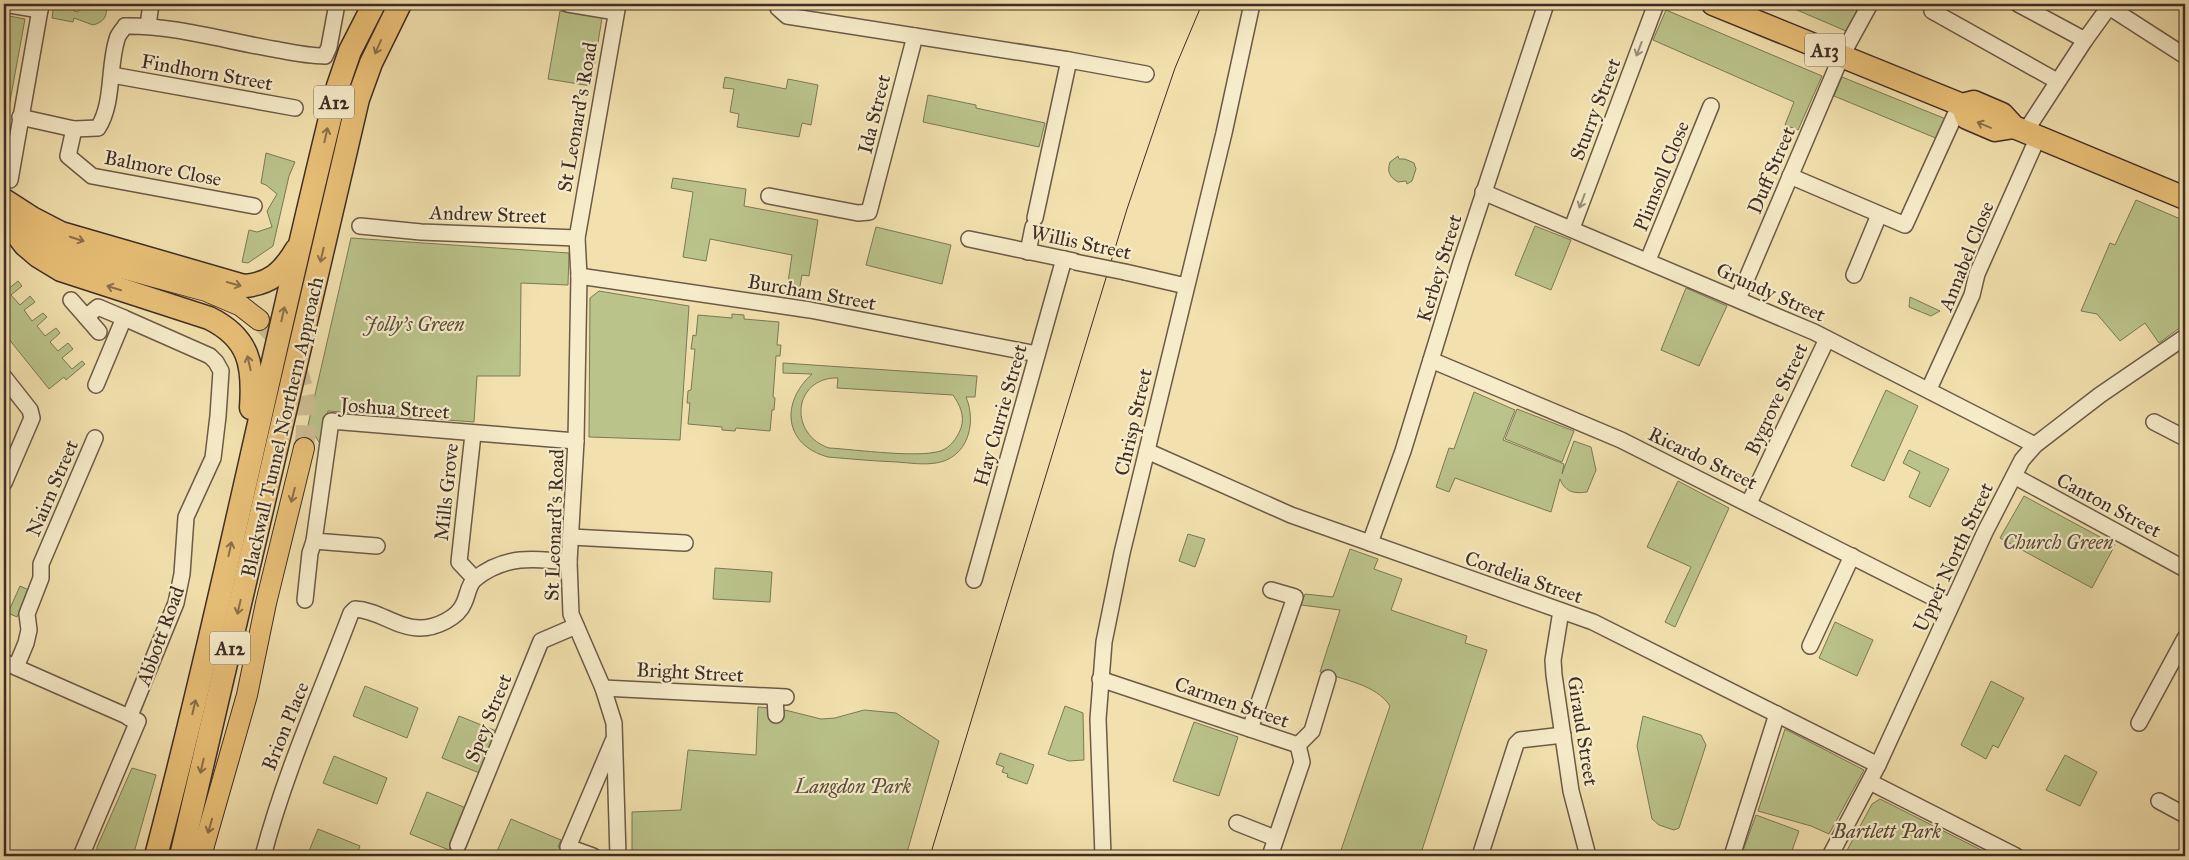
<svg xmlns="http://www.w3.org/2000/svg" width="2189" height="860" font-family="'IM FELL Great Primer',serif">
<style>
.green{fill:#bac38a;stroke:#7c7858;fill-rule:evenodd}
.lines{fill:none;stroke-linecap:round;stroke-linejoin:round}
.major-tunnel{stroke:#cebd93;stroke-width:20;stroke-dasharray:20 10;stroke-linecap:butt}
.minor-casing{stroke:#6c5a48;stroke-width:18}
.major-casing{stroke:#3f2d26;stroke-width:22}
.highway-casing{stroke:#3f2d26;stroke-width:25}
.minor{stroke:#f7ecca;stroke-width:15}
.major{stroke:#e9c077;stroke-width:20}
.highway{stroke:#e9c077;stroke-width:22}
.tram{stroke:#3f2d26;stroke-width:1}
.minor-bridge-casing{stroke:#6c5a48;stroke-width:18;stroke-linecap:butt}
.minor-bridge{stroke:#f7ecca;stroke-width:15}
.oneway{stroke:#8c6f4a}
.oneway2{stroke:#9b8c78}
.labels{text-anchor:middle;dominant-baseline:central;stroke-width:4.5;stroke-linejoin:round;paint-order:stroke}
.shield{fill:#f7ecca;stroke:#766657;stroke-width:1}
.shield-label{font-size:19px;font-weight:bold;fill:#3f2d26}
.street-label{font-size:20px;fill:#3f2d26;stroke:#f7ecca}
.park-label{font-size:20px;font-style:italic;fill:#584b3a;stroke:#f7ecca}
</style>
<rect width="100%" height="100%" fill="#f2e1ae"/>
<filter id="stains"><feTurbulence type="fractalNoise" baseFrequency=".004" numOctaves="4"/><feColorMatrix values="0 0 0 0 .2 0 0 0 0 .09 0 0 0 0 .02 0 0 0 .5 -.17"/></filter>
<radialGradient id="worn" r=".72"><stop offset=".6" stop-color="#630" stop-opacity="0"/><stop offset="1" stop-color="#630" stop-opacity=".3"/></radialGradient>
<g class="green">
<path d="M54,4H76L74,11L78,12L80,8L97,5H106C108,16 104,22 93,25L74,18L73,22L52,18Z"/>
<path d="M1783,4H1861L1846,31Z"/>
<path d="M1666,10L1822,76L1798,130L1785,125L1794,102L1653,40Z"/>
<path d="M560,11L602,18L591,86L548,79Z"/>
<path d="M4,15L25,19L4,134Z"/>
<path d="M725,77L786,89L788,79L818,85L811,125L802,123L799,137L737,127L739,114L730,112L734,89L723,88Z"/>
<path d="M1842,77L1946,119L1938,139L1834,96Z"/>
<path d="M928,95L976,105V108L1045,123L1039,147L923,122Z"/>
<path d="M266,153L295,162L289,176L273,246L248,263L242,262L249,230L257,232L272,227L267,211L277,194L266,185L261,183Z"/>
<path d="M1398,156L1399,159H1405L1414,163L1416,169L1412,181L1407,184L1406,181L1398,182C1389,177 1387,171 1390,162Z"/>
<path d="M673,178L746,189L744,206L818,220L809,276L802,275L799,292L787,289L792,255L710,239L706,261L683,257L693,192L671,188Z"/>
<path d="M2136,200L2185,221V324L2159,343L2145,323L2120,341L2097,314L2081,311L2110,243L2115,245Z"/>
<path d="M1535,226L1571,240L1551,290L1515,275Z"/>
<path d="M876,227L951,245L942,284L866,265Z"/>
<path d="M351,238L569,253L568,285L521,283L520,376H477L474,422L328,411L321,445L308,425Z"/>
<path d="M18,281L22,286L11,295L20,305L30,296L35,302L24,310L32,321L43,313L47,317L37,326L45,336L56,328L60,333L50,342L58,351L68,343L73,349L62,358L72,369L82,361L85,364L66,380L64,377L49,389L4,333V286L7,290Z"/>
<path d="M1686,288L1727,306L1699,366L1661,350Z"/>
<path d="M599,291L689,306L680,440L589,437L590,298Z"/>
<path d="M1910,297L1940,311L1931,316L1909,307Z"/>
<path d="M732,314L744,315V319L779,322L777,345H781L780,356H776L773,397L775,398L774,410H772L770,431L736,428L735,431L722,430V427L688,424L690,403H687L688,391L691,390L695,349H691L693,335L696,336L698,315L732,318Z"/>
<path d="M783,363L977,376L975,397H966C977,423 968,458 936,463C923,465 910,463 897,462C874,461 851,459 828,457C784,445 780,403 812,374L783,373ZM833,378H838L837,388L953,395C960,405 965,416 961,428C958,436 953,444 945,449C927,460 853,449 829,448C790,435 792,382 833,378Z"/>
<path d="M1886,390L1918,406L1884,481L1851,466Z"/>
<path d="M1474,392L1515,410L1503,440L1564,464L1562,474L1574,441L1591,447L1596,470L1587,492C1574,494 1565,492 1560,479L1551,512L1455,478L1449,492L1436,487L1449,448L1454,449Z"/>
<path d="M1517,409L1574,431L1562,462L1505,439Z"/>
<path d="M1909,450L1949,469L1930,507L1909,497L1920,472L1903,463Z"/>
<path d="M1678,481L1729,508L1675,627L1665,622L1691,567L1647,547Z"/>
<path d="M2024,496L2115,545L2092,588L2000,538Z"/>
<path d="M1188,534L1205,539L1195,567L1179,561Z"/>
<path d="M1350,549L1378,559L1374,569L1402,579L1391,610L1467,636L1465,643L1487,650L1422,850L1436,856H1339L1390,706C1377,685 1342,679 1320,672L1340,610L1301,605L1305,594L1333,597Z"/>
<path d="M715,568L772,572L770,602L713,599Z"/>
<path d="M20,586L29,590L17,617L8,613Z"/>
<path d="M1835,622L1873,640L1857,676L1819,658Z"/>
<path d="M1991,681L2024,698L1998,748L1993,745L1986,759L1961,745Z"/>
<path d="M365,686L418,708L407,738L353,716Z"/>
<path d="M1065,706L1083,713L1084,760L1069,761L1048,754Z"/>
<path d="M758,707L770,708V718L783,719L785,710L821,719L835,718L864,710L896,713L939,741L906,856H632V812L681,810L688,750L756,755Z"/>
<path d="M459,716L499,732L482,774L442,758Z"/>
<path d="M1643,716L1701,735L1706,745L1679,828L1674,830L1659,825L1652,819L1637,746Z"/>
<path d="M1194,722L1238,737L1219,796L1173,781Z"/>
<path d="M1785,729L1864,770L1829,834L1811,826L1758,811Z"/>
<path d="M1000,753L1034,765L1027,784L1007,777L1008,774L1002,772L1004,767L996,764Z"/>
<path d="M2065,755L2097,772L2080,806L2046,790Z"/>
<path d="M334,756L387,778L377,804L323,783Z"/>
<path d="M132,768L156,775L133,856H103L97,854V847Z"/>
<path d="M427,792L466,808L449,850L410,834Z"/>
<path d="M1880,799L1892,805L1993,856H1844L1872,804Z"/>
<path d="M1756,815L1799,831L1790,856H1741Z"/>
<path d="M511,819L561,840L558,847L562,848L558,856H495Z"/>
<path d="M318,829L360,846L356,856H307Z"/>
</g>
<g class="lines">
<path class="major-tunnel" d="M259,320C300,355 312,395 304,448"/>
<defs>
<g id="minor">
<path d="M4,4L40,10"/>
<path d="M568,4L616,12"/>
<path d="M777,4L778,8L787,16L1069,60L1146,74"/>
<path d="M1936,4L1932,11L2057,81"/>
<path d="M2018,4L2085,40"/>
<path d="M2109,7L2185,56"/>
<path d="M148,25L151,4"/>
<path d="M112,75L295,108"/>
<path d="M20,117L74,129L98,128C114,103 108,67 117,39C118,34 123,30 125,26C175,25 229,42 279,50C294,53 309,56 325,56L329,47L337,4"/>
<path d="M74,129L68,156L92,176L254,206"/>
<path d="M2025,132L2085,40L2111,4"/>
<path d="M1790,176L1905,225L1960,104"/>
<path d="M10,180L41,4"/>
<path d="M1483,192L1814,332L2035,445"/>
<path d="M769,196L858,213L869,212L915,36"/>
<path d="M1035,218L1069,60"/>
<path d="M360,226L421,232L577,238"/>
<path d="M1572,228L1656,4"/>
<path d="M969,239L1074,261"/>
<path d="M1028,252L1033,227"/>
<path d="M1648,260L1711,106"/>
<path d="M1125,272L1186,286"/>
<path d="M1854,275L1879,215"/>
<path d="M579,276L810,310L1037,354"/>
<path d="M1738,299L1841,57L1870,4"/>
<path d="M71,300L86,317L98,307L124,318"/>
<path d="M86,317L99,332"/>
<path d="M1431,360L1621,440L1950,606"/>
<path d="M4,377L30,410L32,418L4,483"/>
<path d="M96,385L124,318L210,356L216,362L221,371L218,416L213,458L186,517L182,574L176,603L129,718"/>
<path d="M1929,389L1972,295L1977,274L2038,137"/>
<path d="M2154,422L2185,438"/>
<path d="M473,434L459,562L475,579"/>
<path d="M1147,451L1291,515L1593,622L1878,765"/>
<path d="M2014,476L2185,569"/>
<path d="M1749,503L1827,339"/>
<path d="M571,537L685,543"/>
<path d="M1370,543L1403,451L1461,262L1546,4"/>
<path d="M377,546L314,541L331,421L576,441"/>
<path d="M974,580L1064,259"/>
<path d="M305,600L310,553L314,541"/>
<path d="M1561,611L1553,660L1554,675L1571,791L1588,856"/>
<path d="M1810,646L1852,556"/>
<path d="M4,662L138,721L81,856"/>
<path d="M16,667L26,643L29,630L27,614L41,578V564L95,438"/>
<path d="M1100,679L1298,745"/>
<path d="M603,688L786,697"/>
<path d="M775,697L776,715"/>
<path d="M2139,723L2185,638"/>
<path d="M1250,729L1295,597L1271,590"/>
<path d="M1298,745L1312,731L1328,678"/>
<path d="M1870,782L2016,856"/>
<path d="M2159,801L2185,815"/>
<path d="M1237,823L1275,838"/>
<path d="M458,845L541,641L576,626"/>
<path d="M263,856C285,772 320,695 351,613L355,609C378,610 397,628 420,628C436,628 458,618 464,603C468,595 468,585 475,579C504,555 535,558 569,562"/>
<path d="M593,856L568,847L613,741"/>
<path d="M618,856L614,723L603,688L571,614L569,562L576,441L579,276L577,238L618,4"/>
<path d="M1103,856L1098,719L1104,642L1122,553L1224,133L1252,4"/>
<path d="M1270,856L1302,762L1298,745"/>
<path d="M1480,856L1516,744L1520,740L1563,735"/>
<path d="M1732,856L1777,714"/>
<path d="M1830,856L1878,765L1985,532L2022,460L2035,445L2100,395L2185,337"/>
</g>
<g id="major">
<path d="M18,213L39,236L67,253L206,291L241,306L259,320"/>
<path d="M201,856L247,695L266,603L304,448"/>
</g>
<g id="highway">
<path d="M1713,4L1962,105L1974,102L2002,114L2014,127L2185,198"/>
<path d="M1962,105L1967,118L1995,130L2014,127"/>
<path d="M4,200L32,218L61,233L244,286C270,284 283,272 296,250"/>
<path d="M4,218L25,245L38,256L61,270L209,318C250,338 254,366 251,408"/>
<path d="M156,856C223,601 274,342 338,86L350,51L374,4"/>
<path d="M181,856L358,99L371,63L400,4"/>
</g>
</defs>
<use href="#minor" class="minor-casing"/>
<use href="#major" class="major-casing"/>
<use href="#highway" class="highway-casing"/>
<use href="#minor" class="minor"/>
<use href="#major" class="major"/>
<use href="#highway" class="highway"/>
<path class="tram" d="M930,856L1127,209L1175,68L1202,4"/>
<defs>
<path id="minor-bridge" d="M1075,262L1125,272"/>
</defs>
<use href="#minor-bridge" class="minor-bridge-casing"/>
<use href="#minor-bridge" class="minor-bridge"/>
</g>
<defs><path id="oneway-shaft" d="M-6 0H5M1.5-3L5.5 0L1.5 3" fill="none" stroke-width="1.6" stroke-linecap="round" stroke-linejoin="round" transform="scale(1.25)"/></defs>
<g class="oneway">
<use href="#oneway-shaft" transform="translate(378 47) rotate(114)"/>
<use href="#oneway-shaft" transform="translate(1984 125) rotate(-157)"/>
<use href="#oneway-shaft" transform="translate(326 135) rotate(-77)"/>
<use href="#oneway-shaft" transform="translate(77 239) rotate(18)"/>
<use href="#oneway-shaft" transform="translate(322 255) rotate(103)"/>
<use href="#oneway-shaft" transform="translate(234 284) rotate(16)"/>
<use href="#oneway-shaft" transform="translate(114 288) rotate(-163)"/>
<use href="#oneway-shaft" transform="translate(283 314) rotate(-77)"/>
<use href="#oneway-shaft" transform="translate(249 363) rotate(-103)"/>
<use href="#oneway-shaft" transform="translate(293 495) rotate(104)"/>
<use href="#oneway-shaft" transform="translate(230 549) rotate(-78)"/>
<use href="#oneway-shaft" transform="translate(239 607) rotate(103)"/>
<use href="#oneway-shaft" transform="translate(194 707) rotate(-77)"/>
<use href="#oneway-shaft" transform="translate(202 766) rotate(103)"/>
<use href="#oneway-shaft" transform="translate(210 826) rotate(106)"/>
</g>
<g class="oneway2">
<use href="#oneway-shaft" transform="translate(1639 49) rotate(111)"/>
<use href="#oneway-shaft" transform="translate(1582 201) rotate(111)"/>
</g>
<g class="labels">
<g class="shield">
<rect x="1805" y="33.5" width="40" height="33" rx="4"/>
<rect x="314" y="85.5" width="40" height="33" rx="4"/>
<rect x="210" y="631.5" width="40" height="33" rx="4"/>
</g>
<g class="shield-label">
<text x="1825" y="50">A13</text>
<text x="334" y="102">A12</text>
<text x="230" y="648">A12</text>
</g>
<g class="street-label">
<text transform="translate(207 72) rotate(10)">Findhorn Street</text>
<text transform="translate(1595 109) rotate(-69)">Sturry Street</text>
<text transform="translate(874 114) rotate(-76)">Ida Street</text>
<text transform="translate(577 117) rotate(-80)">St Leonard's Road</text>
<text transform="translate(163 168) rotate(11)">Balmore Close</text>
<text transform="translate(1771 170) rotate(-67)">Duff Street</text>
<text transform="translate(1661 176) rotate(-68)">Plimsoll Close</text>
<text transform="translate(488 214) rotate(2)">Andrew Street</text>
<text transform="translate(1081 242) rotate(12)">Willis Street</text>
<text transform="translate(1966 256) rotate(-68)">Annabel Close</text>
<text transform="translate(1439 268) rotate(-73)">Kerbey Street</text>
<text transform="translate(812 292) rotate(10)">Burcham Street</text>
<text transform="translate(1771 292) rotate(24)">Grundy Street</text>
<text transform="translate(1776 399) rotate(-65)">Bygrove Street</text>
<text transform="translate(395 408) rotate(4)">Joshua Street</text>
<text transform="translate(1000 415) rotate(-74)">Hay Currie Street</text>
<text transform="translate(1133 422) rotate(-77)">Chrisp Street</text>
<text transform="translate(282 427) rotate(-77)">Blackwall Tunnel Northern Approach</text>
<text transform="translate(1703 458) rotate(26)">Ricardo Street</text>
<text transform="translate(52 488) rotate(-67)">Nairn Street</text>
<text transform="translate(446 492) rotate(-84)">Mills Grove</text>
<text transform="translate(2109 505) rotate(28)">Canton Street</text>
<text transform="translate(554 525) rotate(-88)">St Leonard's Road</text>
<text transform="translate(1953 557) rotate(-65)">Upper North Street</text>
<text transform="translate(1524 577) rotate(19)">Cordelia Street</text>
<text transform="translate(160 636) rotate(-70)">Abbott Road</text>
<text transform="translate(690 672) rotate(3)">Bright Street</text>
<text transform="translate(1232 702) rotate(19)">Carmen Street</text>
<text transform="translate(488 718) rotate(-68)">Spey Street</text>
<text transform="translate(285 726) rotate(-68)">Brion Place</text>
<text transform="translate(1583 731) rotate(81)">Giraud Street</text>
</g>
<g class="park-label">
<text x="414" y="324">Jolly's Green</text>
<text x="2058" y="542">Church Green</text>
<text x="853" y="786">Langdon Park</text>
<text x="1887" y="831">Bartlett Park</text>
</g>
</g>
<rect width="2189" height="860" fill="none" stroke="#f2e1ae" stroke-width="20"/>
<rect x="5" y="5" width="2179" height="850" fill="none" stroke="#3f2d26" stroke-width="2.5"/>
<rect x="10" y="10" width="2169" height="840" fill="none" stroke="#3f2d26"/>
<rect width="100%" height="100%" filter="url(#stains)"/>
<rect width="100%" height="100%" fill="url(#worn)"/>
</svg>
